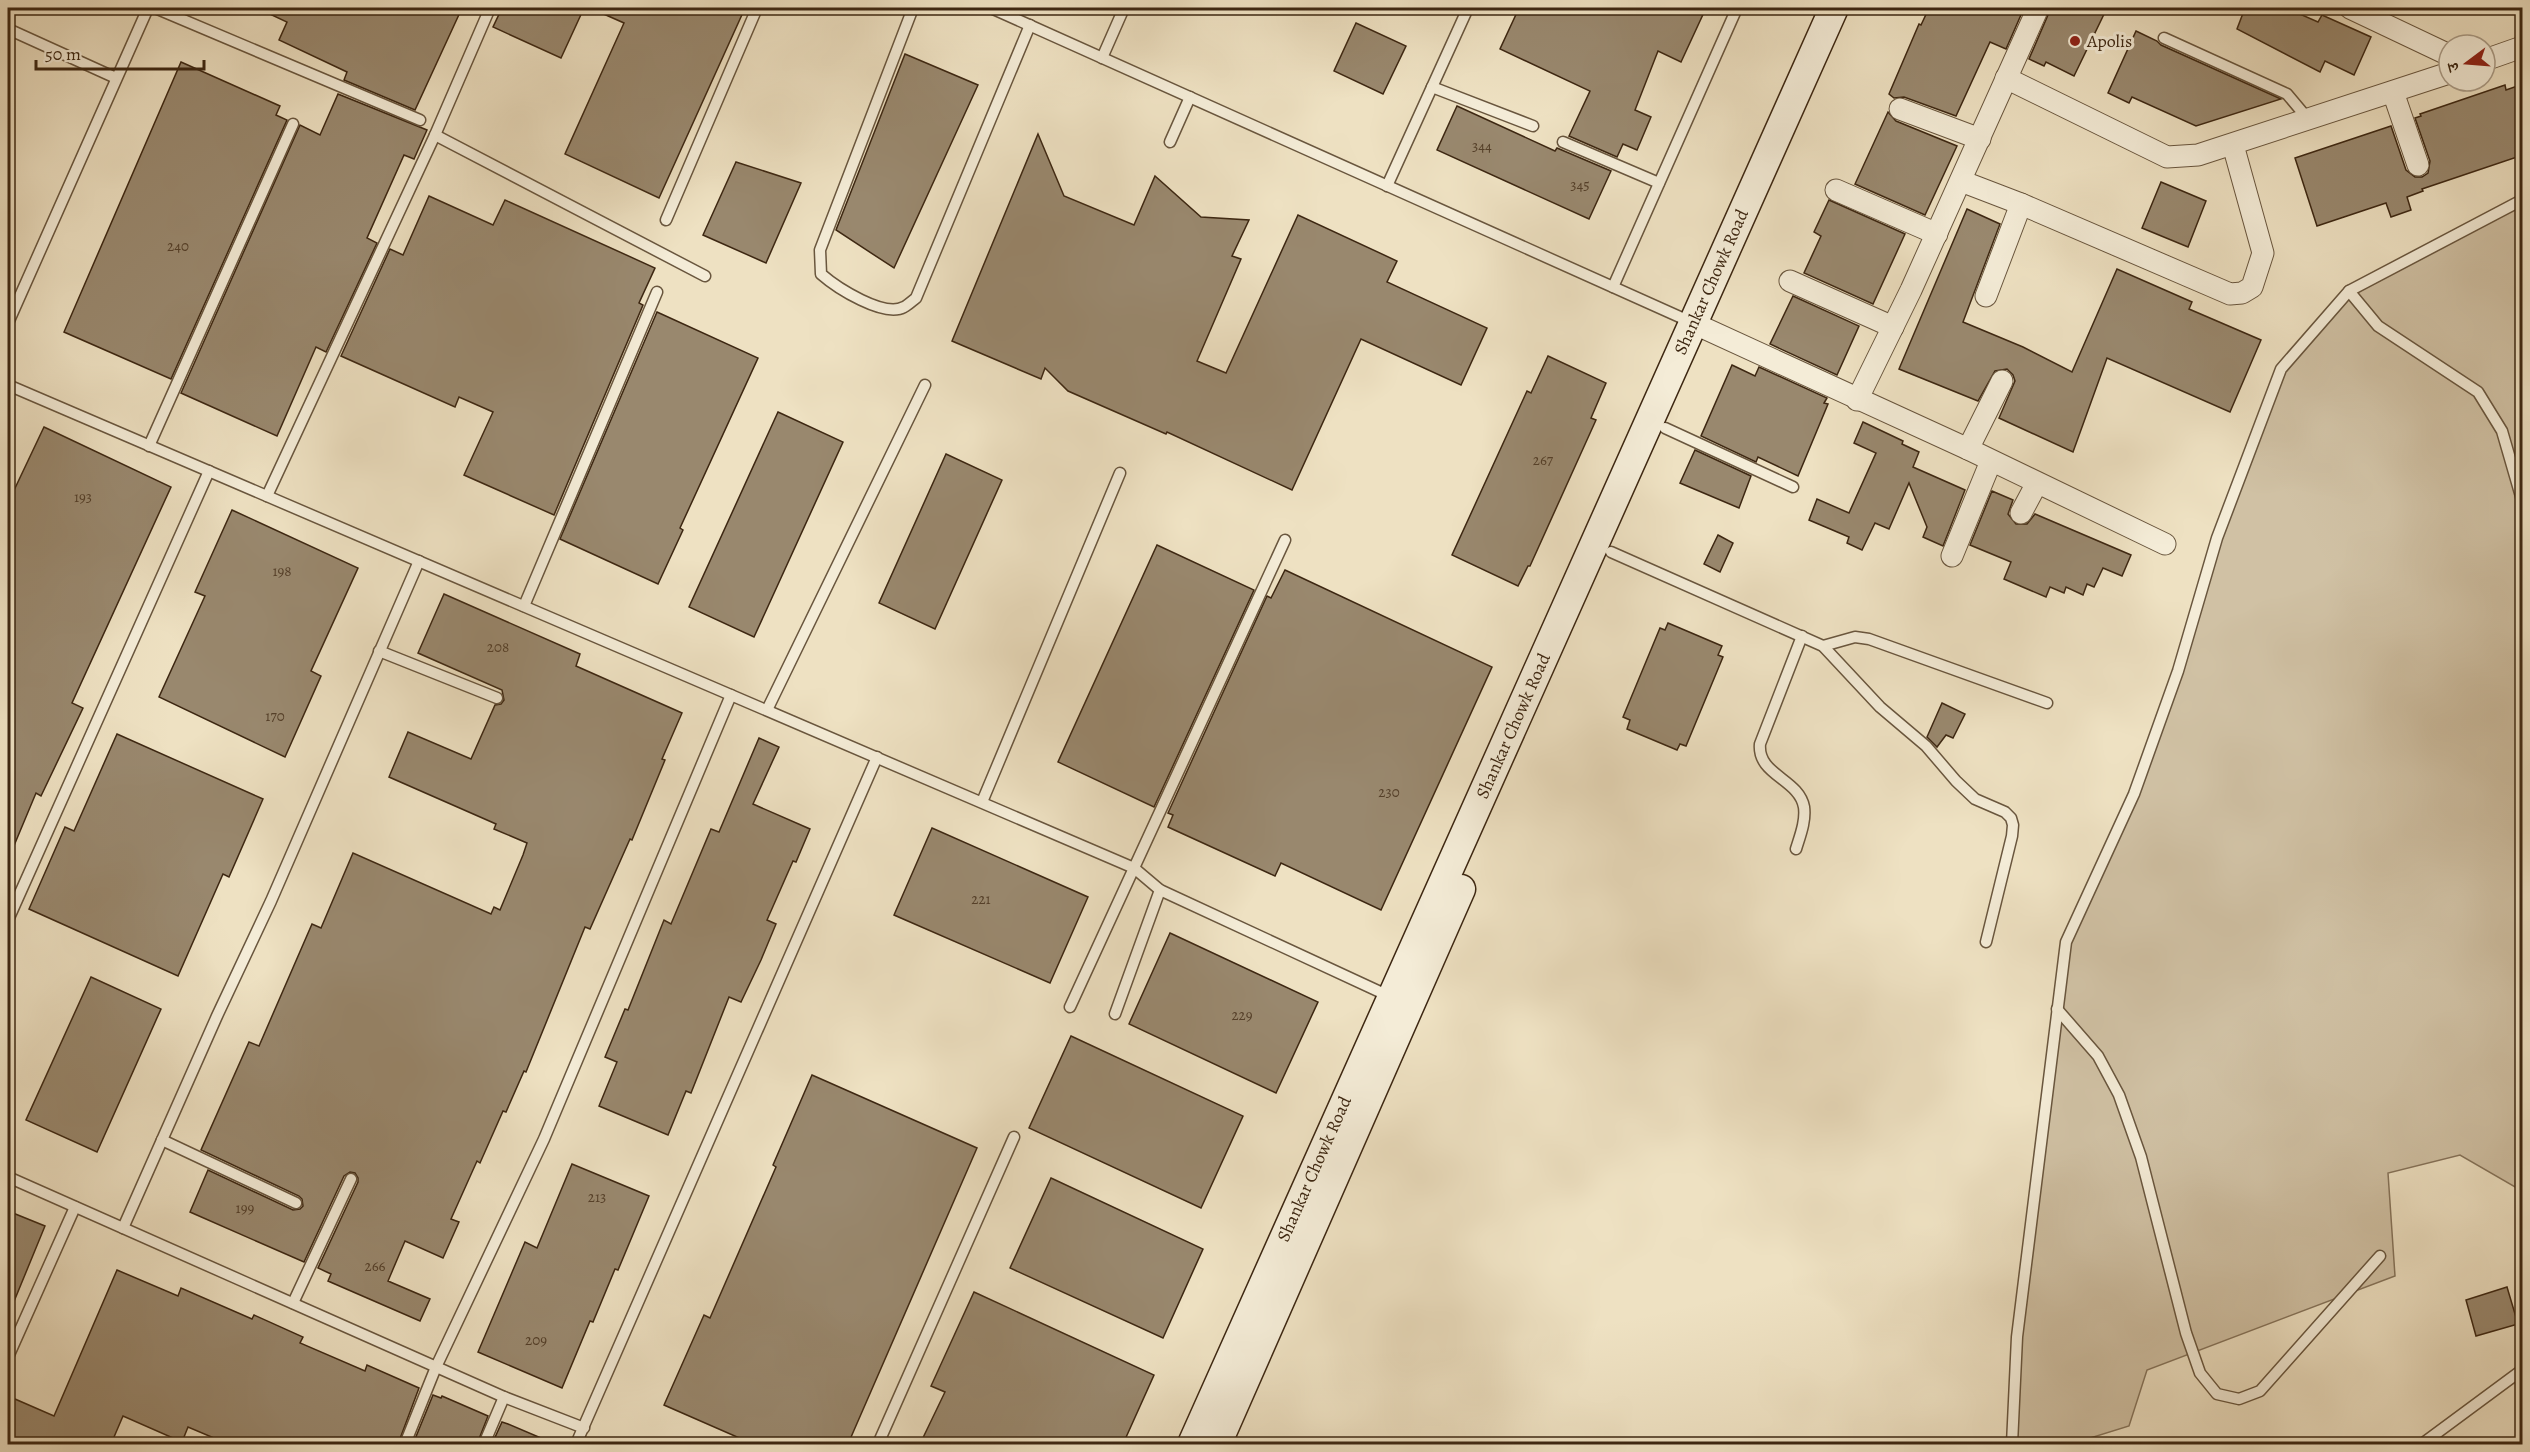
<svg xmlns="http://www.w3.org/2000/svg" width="2530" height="1452" font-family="Alegreya,'Noto Serif Devanagari',serif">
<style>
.green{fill:#d0c1a4;stroke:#86745b;stroke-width:1.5}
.building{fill:#99886e;stroke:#3d2712;stroke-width:1.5}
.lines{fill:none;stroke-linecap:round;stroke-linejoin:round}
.service-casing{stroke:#69563e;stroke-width:13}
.minor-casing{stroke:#69563e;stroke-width:23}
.secondary-casing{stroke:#3d2712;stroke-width:31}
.service{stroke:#f4ecd7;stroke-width:10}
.minor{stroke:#f4ecd7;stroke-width:21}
.secondary{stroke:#f4ecd7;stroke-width:28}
.poi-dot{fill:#8f2418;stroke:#f4ecd7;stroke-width:2}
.labels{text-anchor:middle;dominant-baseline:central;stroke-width:6;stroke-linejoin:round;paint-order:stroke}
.number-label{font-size:15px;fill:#543f29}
.poi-label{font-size:18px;fill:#3d2712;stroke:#f4ecd7;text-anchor:start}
.street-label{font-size:18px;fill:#3d2712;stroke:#f4ecd7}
</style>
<rect width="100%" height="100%" fill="#eee1c2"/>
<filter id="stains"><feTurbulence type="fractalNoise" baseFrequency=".00333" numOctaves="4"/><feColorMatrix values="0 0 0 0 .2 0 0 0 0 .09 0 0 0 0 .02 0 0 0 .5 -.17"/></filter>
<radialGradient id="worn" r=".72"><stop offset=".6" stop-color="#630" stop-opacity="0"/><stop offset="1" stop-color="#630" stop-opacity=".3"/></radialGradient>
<path class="green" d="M2522,200V1191L2460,1155L2388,1173L2395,1276L2147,1370L2129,1426L2071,1444H2012L2017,1337L2066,942L2134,794L2217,538L2281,369L2349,291Z"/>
<g class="building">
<path d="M257,8H462L415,110L344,80L347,72L279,40L287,22Z"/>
<path d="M502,8H584L561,58L493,27Z"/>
<path d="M590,8H745L659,198L565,154L624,23Z"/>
<path d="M1519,8H1706L1681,62L1658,51L1635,110L1651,117L1637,150L1623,144L1617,157L1569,136L1590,91L1500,49Z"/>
<path d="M1929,8H2024L2006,49L1990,42L1956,116L1904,97L1894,98L1889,94L1919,24L1921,25Z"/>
<path d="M2051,8H2107L2074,76L2046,62L2044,66L2029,59Z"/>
<path d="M2245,8H2286L2318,22L2322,15L2371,37L2354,75L2325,61L2320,72L2237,29Z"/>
<path d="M1356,23L1406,46L1383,94L1334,71Z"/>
<path d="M2136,31L2157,41L2161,45L2281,99L2196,126L2132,97L2129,103L2108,93Z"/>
<path d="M905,54L978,85L894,268L836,230Z"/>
<path d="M181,62L280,106L276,115L287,120L171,379L64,332Z"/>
<path d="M2523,84V155L2422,189L2423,191L2407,197L2411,210L2391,217L2386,203L2317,226L2295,158L2391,126L2406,170L2415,177H2422L2428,173L2430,161L2415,118L2421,116L2420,114L2505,85L2506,90Z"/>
<path d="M338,94L427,130L414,159L404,155L367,238L377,243L326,352L316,347L277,436L181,393L300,125L320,135Z"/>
<path d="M1457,106L1555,151L1557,148L1611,171L1589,219L1437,150Z"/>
<path d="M1888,112L1896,121L1957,146L1925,215L1855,184Z"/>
<path d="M1038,134L1064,196L1134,225L1155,176L1201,217L1249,220L1232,256L1241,259L1197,361L1226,373L1298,215L1397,261L1387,282L1487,328L1461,385L1361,339L1292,490L1167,432L1166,434L1068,391L1045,368L1041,379L952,341Z"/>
<path d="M736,162L801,183L766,263L703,235Z"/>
<path d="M2161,182L2206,201L2188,247L2142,228Z"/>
<path d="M429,196L493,225L505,200L655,268L639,303L643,305L554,515L464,475L493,412L459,397L455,407L341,356L390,249L403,255Z"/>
<path d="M1829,200L1905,234L1873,304L1804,273L1821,236L1814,232Z"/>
<path d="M1967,209L2000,224L1963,322L2023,347L2072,372L2117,269L2192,302L2189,309L2261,340L2230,412L2107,358L2073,452L1999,418L2015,381L2013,375L2007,369L1995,371L1978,401L1899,369Z"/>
<path d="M1793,296L1859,326L1837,375L1770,344Z"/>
<path d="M657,312L758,358L680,528L683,530L658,584L560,539Z"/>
<path d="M1548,356L1606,383L1591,418L1596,420L1530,566H1528L1518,586L1452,555L1527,391L1531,393Z"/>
<path d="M1732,365L1755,376L1759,367L1827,398L1824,403L1828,404L1798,476L1758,457L1756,462L1701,436Z"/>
<path d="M778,412L843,442L754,637L689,607Z"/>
<path d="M1863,422L1903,441L1902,444L1919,452L1913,467L1965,490L1943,546L1923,537L1927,527L1909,483L1889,529L1875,523L1862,550L1847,543L1849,537L1809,520L1817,499L1849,513L1876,453L1854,443Z"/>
<path d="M44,427L171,487L72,703L83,708L41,796L36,793L8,860V503Z"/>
<path d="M1695,450L1751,476L1739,508L1680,483Z"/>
<path d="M946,454L1002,480L935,629L879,603Z"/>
<path d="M1992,491L2013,500L2008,514L2016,524H2027L2035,514L2131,555L2122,576L2103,568L2094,587L2087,584L2083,595L2066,587L2064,593L2050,587L2046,597L2004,579L2011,562L1970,545Z"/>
<path d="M232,510L358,568L311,671L321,676L285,757L159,697L205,596L195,592Z"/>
<path d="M1718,535L1733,543L1720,572L1704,564Z"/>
<path d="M1157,545L1254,590L1154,807L1058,762Z"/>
<path d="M1285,570L1492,667L1381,910L1281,863L1275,876L1168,827L1173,815L1168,813L1267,596L1271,598Z"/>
<path d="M444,594L580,654L576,666L682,713L662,759L665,760L632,840L630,839L590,929L585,927L526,1072L524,1071L506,1112L503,1111L480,1163L477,1161L451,1219L459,1222L443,1258L405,1241L388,1281L430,1299L420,1321L328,1281L331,1274L318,1268L358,1182V1178L355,1173L350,1172L344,1176L304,1262L190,1212L208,1170L293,1210L300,1209L303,1206L302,1199L299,1196L201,1150L249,1042L259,1046L312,924L321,928L353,853L491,914L494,907L500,910L523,855L527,843L494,829L496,824L389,777L408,732L471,759L495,705L501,704L504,700L502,690L418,653Z"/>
<path d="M1668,623L1722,646L1718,655L1723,657L1686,746L1680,744L1677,750L1627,729L1630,720L1623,717L1660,628L1665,630Z"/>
<path d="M1942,703L1965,714L1953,738L1946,735L1937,747L1927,737Z"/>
<path d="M117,734L263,799L229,877L223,874L178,976L29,909L65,827L74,831Z"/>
<path d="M759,738L779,747L753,804L810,829L796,862L793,861L767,920L776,924L761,960L741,1002L729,997L691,1093L686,1091L668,1135L599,1106L617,1062L605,1057L625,1009L628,1010L664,920L671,924L711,829L719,832Z"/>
<path d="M932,828L1088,897L1050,983L894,915Z"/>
<path d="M1170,933L1318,1002L1276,1093L1129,1024Z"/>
<path d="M91,977L161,1009L97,1152L26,1120Z"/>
<path d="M1071,1036L1243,1116L1201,1208L1029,1128Z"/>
<path d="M812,1075L977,1148L848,1444H753L664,1405L704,1315L710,1318L776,1167L773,1165Z"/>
<path d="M572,1164L649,1196L618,1270L615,1269L593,1322L590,1321L562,1388L478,1352L525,1242L537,1248Z"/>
<path d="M1051,1178L1203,1249L1163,1338L1010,1268Z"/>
<path d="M8,1211L45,1226L8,1316Z"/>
<path d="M117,1270L178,1296L181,1288L252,1319L254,1315L303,1337L300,1343L365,1371L367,1365L419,1388L398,1444H228L188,1427L182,1442L123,1416L111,1444H8V1396L54,1416Z"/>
<path d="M2507,1287L2518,1324L2476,1336L2466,1300Z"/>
<path d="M974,1292L1154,1375L1123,1444H920L945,1392L931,1386Z"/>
<path d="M433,1395L441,1398L442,1396L488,1416L477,1444H413Z"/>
<path d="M502,1422L508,1424L555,1444H492Z"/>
</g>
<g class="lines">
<defs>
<g id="service">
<path d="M155,8L420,120"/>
<path d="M913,8L820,250L821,274C837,288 884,318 904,307C908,305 912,301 916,298L1030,25"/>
<path d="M991,8L1691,322"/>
<path d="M8,29L116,78"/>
<path d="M2164,38L2287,94L2308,119"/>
<path d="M1102,58L1124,8"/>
<path d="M1432,87L1533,126"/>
<path d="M435,135L705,276"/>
<path d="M1170,142L1190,97"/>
<path d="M1563,142L1659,183"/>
<path d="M1387,186L1468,8"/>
<path d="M666,220L757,8"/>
<path d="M1613,287L1737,8"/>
<path d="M2349,291L2378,326L2478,392L2502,431L2522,500"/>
<path d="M8,323L148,8"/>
<path d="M8,385L1134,868L1160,890L1391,997"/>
<path d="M1665,428L1793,487"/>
<path d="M149,446L293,124"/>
<path d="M267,496L435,135L490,8"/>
<path d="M1611,552L1823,646L1880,707L1926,746L1956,781L1975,799L2005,812L2011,818L2013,825L2012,836L1986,942"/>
<path d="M524,606L657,292"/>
<path d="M1823,646L1855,637L1869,639L2047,703"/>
<path d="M379,651L497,698"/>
<path d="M767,710L925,385"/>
<path d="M982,802L1120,473"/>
<path d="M1796,849C1800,836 1806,821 1804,807C1799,779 1757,775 1760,744L1802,636"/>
<path d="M8,920L209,471"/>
<path d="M1070,1007L1285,540"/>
<path d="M2057,1009L2098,1056L2119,1095L2141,1157L2186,1333L2200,1373L2217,1394L2239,1399L2260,1391L2380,1256"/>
<path d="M1115,1014L1160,890"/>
<path d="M162,1140L296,1203"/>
<path d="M8,1177L504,1397L584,1428"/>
<path d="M123,1228L217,1016L271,901L419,561"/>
<path d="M293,1303L351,1179"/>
<path d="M8,1357L75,1207"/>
<path d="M405,1444L436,1367L544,1139L731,695"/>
<path d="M484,1444L504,1397"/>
<path d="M576,1444L877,757"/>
<path d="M878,1444L1014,1137"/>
<path d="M2012,1444L2017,1337L2066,942L2134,794L2178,671L2217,538L2281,369L2349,291L2522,200"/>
<path d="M2422,1444L2522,1370"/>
</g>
<g id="minor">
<path d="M2350,8L2449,55"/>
<path d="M2485,60L2522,47"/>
<path d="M2006,78L2167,157L2198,155L2449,73"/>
<path d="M2393,92L2418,165"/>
<path d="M1900,109L1980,139"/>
<path d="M1961,181L2021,204L2230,294L2242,293L2252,287L2263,253L2233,145"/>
<path d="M1836,190L1937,234"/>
<path d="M1790,281L1893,327"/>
<path d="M1986,296L2021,204"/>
<path d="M1693,323L1968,449L2165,544"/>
<path d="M1857,400L1911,290L2038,8"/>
<path d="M1968,449L2002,381"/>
<path d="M2021,513L2037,483"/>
<path d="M1952,556L1991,461"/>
</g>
<g id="secondary">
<path d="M1192,1444L1834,8"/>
<path d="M1217,1444L1461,889"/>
</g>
</defs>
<use href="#service" class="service-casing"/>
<use href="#minor" class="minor-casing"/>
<use href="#secondary" class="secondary-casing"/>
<use href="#service" class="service"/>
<use href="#minor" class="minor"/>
<use href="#secondary" class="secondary"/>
</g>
<circle class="poi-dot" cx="2075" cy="41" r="6"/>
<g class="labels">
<g class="number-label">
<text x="1482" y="146">344</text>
<text x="1580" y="185">345</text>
<text x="178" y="246">240</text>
<text x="1543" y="460">267</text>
<text x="83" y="497">193</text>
<text x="282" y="571">198</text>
<text x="498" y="647">208</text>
<text x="275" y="716">170</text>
<text x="1389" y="792">230</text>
<text x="981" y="899">221</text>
<text x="1242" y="1015">229</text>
<text x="597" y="1197">213</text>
<text x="245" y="1208">199</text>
<text x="375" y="1266">266</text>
<text x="536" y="1340">209</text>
</g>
<g class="poi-label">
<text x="2087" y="41">Apolis</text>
</g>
<g class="street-label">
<text transform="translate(1711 282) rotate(-66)">Shankar Chowk Road</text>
<text transform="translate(1513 726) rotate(-66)">Shankar Chowk Road</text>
<text transform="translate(1314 1169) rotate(-66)">Shankar Chowk Road</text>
</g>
</g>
<rect width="2530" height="1452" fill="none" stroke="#eee1c2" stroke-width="30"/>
<rect x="9" y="9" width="2512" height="1434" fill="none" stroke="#3d2712" stroke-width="3"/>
<rect x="15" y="15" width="2500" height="1422" fill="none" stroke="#3d2712" stroke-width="1.5"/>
<g transform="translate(2467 63) rotate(254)"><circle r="28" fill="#f4ecd7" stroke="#ab9d88" stroke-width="1.5"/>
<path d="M0-4.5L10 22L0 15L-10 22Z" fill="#8f2418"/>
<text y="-9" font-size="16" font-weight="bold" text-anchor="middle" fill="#3d2712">उ</text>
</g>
<path d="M36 60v9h168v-9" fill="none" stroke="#3d2712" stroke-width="3"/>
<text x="45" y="60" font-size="18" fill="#3d2712" stroke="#f4ecd7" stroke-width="4.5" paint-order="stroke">50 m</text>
<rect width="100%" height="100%" filter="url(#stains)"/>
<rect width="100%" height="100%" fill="url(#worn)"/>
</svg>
